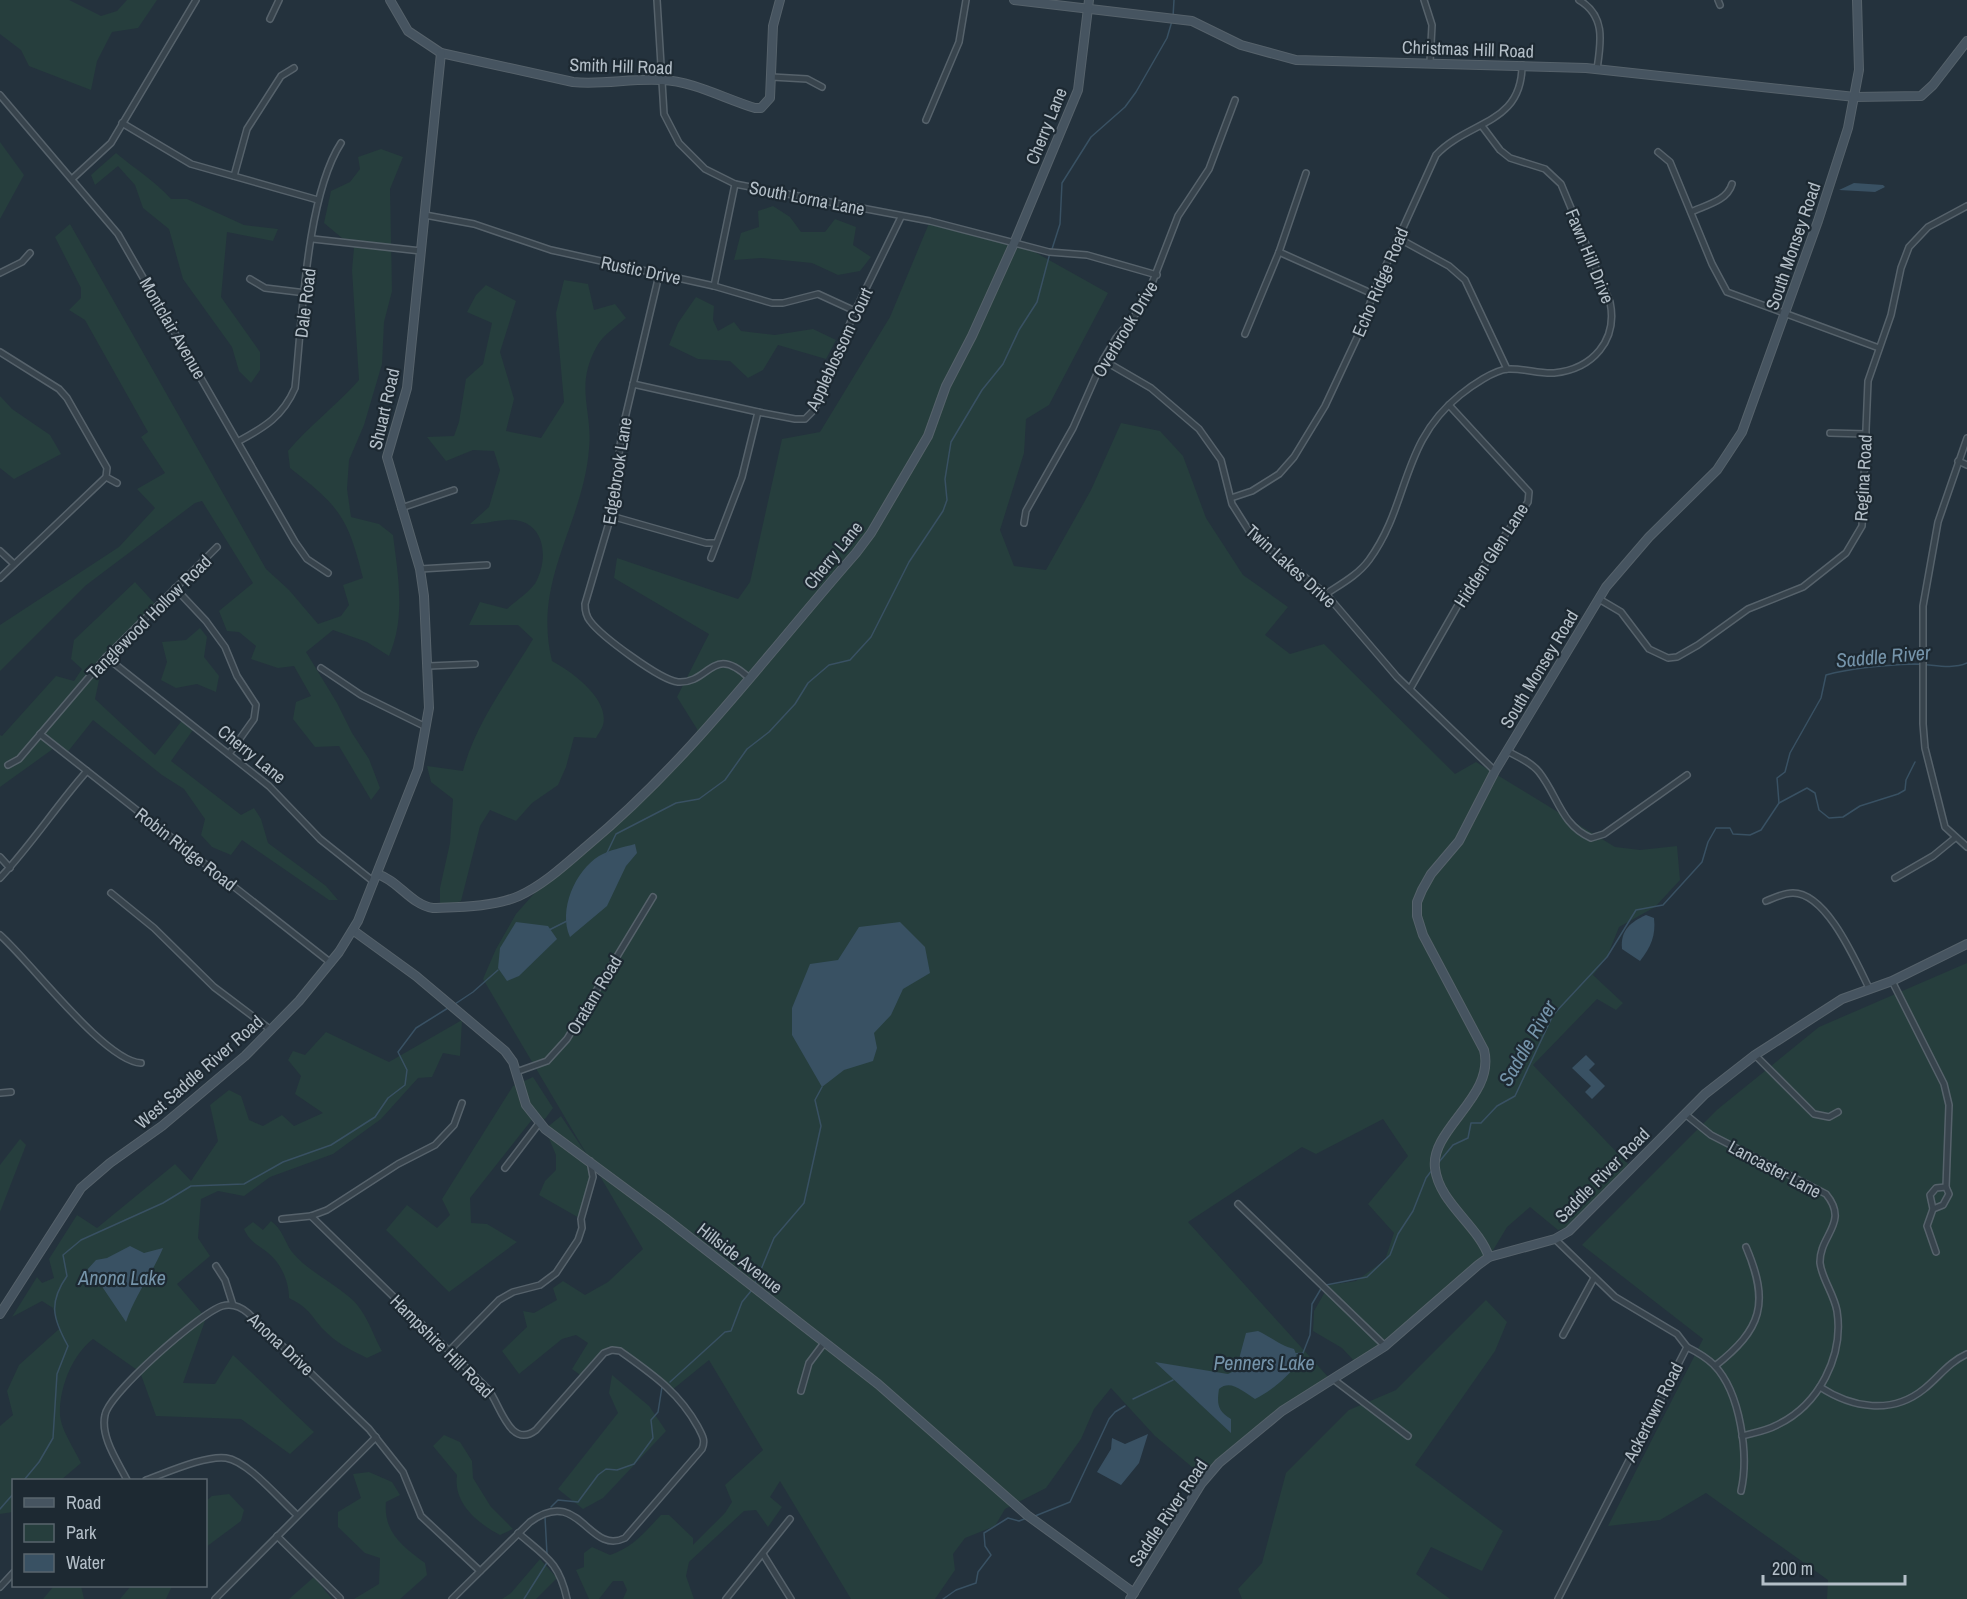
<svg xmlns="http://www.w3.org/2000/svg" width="1967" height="1599" font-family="'Archivo Narrow',sans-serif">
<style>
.green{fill:#263e3d}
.water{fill:#395163}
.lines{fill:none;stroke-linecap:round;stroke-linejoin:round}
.stream{stroke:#395163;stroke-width:1.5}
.street-casing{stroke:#56626b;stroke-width:8}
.secondary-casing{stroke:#56626b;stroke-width:10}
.street{stroke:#38444d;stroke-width:5}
.secondary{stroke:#465460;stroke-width:8}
.labels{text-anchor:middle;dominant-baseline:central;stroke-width:4.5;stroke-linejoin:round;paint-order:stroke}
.street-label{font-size:18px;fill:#b4bfc8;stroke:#1d2932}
.water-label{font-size:20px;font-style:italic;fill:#7594aa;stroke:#1d2932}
</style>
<rect width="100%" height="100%" fill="#24323d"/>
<g class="green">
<path d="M0,0H69L101,16L117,11L127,0H157L138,28L112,32L97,61L91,90L29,66L21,50L0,34Z"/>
<path d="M0,142L24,175L0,219Z"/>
<path d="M381,149L403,157L390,189L392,291L384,322L382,364L364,425L349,460L347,489L351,517L379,524L393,535C398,576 406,617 389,656L367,642L333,630L306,652L337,703L352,733L369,759L380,788L371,800L339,746L315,747L293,719L296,702L311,696L294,666L278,668L251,659L256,646L239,632L227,631L219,611L253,583L202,501L195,503L85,586L0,671V625L119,547L155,508L137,489L165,473L141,437L148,432L85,320L69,310L81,298V288L55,237L70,224L266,569L289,590L318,624L341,616L349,605L343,585L363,578C348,517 339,506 290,468L288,451C310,425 337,405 359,380L352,270L354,248L324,223L331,191L350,182L360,169L358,157Z"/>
<path d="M116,153C135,169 155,181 171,199H187L244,225L278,229L273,241L227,232L221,297L260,352V370L251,383L239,371L232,347L183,279L169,229L143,208L135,185L118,166L95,185L91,175Z"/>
<path d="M773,206L790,217L801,232H825L835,219L856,227L853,245L871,257L860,271L838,275L812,263L761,258L734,260L741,233L759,227L758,211Z"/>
<path d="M930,221L1015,241L1108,293L1049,405L1026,419L1024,453L1000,530L1014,566L1046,570L1091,490L1121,423L1160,431L1183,456L1206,518L1243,575L1288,607L1265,635L1290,654L1324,644L1455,774L1476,762L1615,847L1640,850L1677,846L1680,880L1655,907L1619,927L1607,957L1593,975L1623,1003L1616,1010L1597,999L1533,1065L1628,1164L1576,1225L1558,1230L1530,1207L1507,1227L1489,1257L1358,1365L1342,1348L1313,1331L1314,1311L1329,1285L1356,1281L1385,1260L1394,1233L1368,1204L1408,1156L1383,1119L1316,1154L1302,1147L1188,1222L1329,1378L1294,1399L1204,1477L1155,1436L1111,1388L1094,1409L1081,1439L1046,1488L1005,1509L995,1526L965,1538L953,1554L955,1570L935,1599H851L780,1481L770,1497L782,1507L768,1527L756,1510L744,1511L689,1562L686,1576L694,1599H623L627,1590L623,1581H613L599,1599H589L576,1570L584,1567V1553L592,1547L610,1555C632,1548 645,1532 661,1515H669L693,1538V1545L725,1513L732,1502L725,1485L763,1450L709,1360L672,1390L620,1351L604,1353L583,1377L572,1369L588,1343L576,1335L562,1339L519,1374L502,1351L527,1327L523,1311L534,1313L557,1300L553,1288L563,1281L585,1295L608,1282L643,1249L591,1161L593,1177L581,1219L539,1195L545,1181L556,1170V1155L545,1129L561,1116L589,1158L483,979L496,949L516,914L547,879L698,740L697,729L677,697L709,634L614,578L617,558L738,599L750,582L782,439L820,432L890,317Z"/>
<path d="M564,280L588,284L594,310L615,304L626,318C617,326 602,336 597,346C574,387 593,410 589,449C583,525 532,580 552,661C571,671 610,699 603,725C602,729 598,734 596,738L574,737L566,767L558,785L532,803L516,821L490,810L480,826L461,901L440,908V888L450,843L453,799L431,782L427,766L463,771C475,724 508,681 533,639L518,625H469L480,602L507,609C515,601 533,590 537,580C547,560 546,528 520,521C504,517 487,525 470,524L489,507L500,470L494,451L473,450L446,461L427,437L454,436L459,422L466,379L483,364L492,323L467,312L476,295L486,285L516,301L500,352L514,399L506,431L541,438L564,402L556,313Z"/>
<path d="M696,297L714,306L713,320L718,331L734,322L741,331L775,335L813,329L836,340L826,359L778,345L763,370L748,378L730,361L698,359L669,345L678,323Z"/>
<path d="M0,396L12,409L50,435L61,454L14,479L0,468Z"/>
<path d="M135,582L157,606L93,675L99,680L95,699L155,755L184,718L195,727L171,761L241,815L254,808L261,819L268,843L326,886L338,900H329L242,840L231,855L212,847L201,835L205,819L184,789L162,775L93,720L66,754L57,746L0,787V735L2,736L56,676L74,681L82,669L71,659L74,640Z"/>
<path d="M200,628L207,637L204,657L219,676L216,692L197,684L176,688L161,680L167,662L162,642L186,640Z"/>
<path d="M1967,963V1599H1827L1828,1580L1706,1493L1660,1520L1608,1526L1703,1339L1582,1245L1718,1109L1819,1027Z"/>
<path d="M462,1020L460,1056L443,1053L432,1077L418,1078L381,1119L333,1154L270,1177L244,1196L218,1191L201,1199L198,1238L210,1256L177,1284L206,1318L183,1383L215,1384L233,1355L314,1432L290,1454L241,1419L156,1416L140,1372L93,1339C72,1355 59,1388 60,1415C61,1430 75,1450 81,1463L61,1480H14L13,1512L0,1514V1426L13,1415L7,1391L19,1365L59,1329L53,1308L42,1301L12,1317L37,1277L42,1283L54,1278L49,1259L77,1215L97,1228L175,1164L191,1181L218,1141L210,1105L229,1090L241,1096L249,1120L263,1126L282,1115L294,1126L323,1113L295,1094L301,1076L288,1060L293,1051L305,1055L326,1032L389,1062Z"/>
<path d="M533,1077L553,1108L545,1119L534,1117L470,1198L471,1223L487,1224L517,1242L449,1292L386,1230L407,1205L437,1228L450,1215L442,1199L513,1086Z"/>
<path d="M20,1139L26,1145L0,1212V1165Z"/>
<path d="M271,1221C283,1230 284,1241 292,1252C307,1270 330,1281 348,1296C366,1310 371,1331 382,1351L367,1358C353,1351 338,1344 327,1333C310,1317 313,1310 289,1298C289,1281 281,1263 267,1252C257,1244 250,1242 244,1229L253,1222L263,1230Z"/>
<path d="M1486,1300L1507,1322L1495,1351L1415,1465L1503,1531L1482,1571L1431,1547L1416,1574L1450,1599H1242L1238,1589L1262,1563L1286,1473L1349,1410L1396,1390Z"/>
<path d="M612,1375L649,1406L666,1431L603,1498L583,1509L558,1489L618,1413L609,1393Z"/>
<path d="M444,1435L460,1442L472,1461L473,1478L491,1507L513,1529L500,1535C477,1523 453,1503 457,1475L433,1446Z"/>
<path d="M369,1472L392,1482L400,1495L386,1502C383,1532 403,1547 425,1563L427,1575L400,1599H354L379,1584L380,1558L365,1553L338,1527V1512L361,1498L353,1474Z"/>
<path d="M229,1494L244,1510L241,1521L206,1547V1501L212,1496Z"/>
<path d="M540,1559L557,1578L536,1599H502L511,1593Z"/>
<path d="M314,1577L332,1599H289Z"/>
<path d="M54,1586H81L84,1599H43Z"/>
<path d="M131,1586H172L166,1599H120Z"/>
</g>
<g class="water">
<path d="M1854,183L1883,185L1885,187L1875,192L1839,190Z"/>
<path d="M635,844L637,853L626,866L607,906L570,937C558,910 575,871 599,856C609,850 624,847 635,844Z"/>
<path d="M1646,915L1654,918C1656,935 1651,947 1640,961L1622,949C1620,930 1631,922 1646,915Z"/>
<path d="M516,922L548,926L557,939L519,976L507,981L498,968L500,948Z"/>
<path d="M900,922L925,947L930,973L903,989L891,1015L874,1033L877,1048L873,1061L844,1070L822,1087L792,1035V1008L810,964L838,960L859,927Z"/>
<path d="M1586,1055L1595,1064L1589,1070L1605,1086L1592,1099L1585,1092L1591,1086L1572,1068Z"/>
<path d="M130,1246L144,1253L163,1248C152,1274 135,1295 126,1322L101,1285L86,1271L96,1260L107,1258Z"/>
<path d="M1258,1331C1271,1337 1281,1346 1294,1349C1296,1354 1298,1358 1296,1364C1290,1376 1268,1393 1255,1399C1243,1392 1231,1379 1219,1389C1217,1403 1217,1411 1231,1419V1433L1155,1362L1228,1374L1236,1370L1246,1333Z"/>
<path d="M1148,1434L1139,1463L1121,1485L1097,1472L1111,1449L1112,1438L1125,1444Z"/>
</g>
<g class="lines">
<g class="stream">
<path d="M1173,17L1174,0"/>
<path d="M1052,249L1060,224L1062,183L1091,137L1125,107L1136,92L1167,38L1172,21"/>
<path d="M1779,803L1807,788L1815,793L1819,810L1829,818L1843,817L1860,806L1898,794L1905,790L1906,780L1915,762"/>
<path d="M606,855L616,834L676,803L699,799L725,780L747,749L769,732L795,704L808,683L829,665L850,660L871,637L909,562L943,511L947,500L945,479L951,442L982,390L1003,364L1019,330L1037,302L1050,253"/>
<path d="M549,930L569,920"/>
<path d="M455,1004L473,992L498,970"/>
<path d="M1439,1162L1453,1145L1468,1138L1471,1123H1481L1497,1106L1515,1096L1553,1015L1607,957L1636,910L1663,905L1702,862L1708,842L1716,828H1730L1733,834L1750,835L1761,830L1779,803L1777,778L1785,772L1790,753L1821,698L1826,675C1855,667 1886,665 1915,664C1932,664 1951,670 1967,663"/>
<path d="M755,1284L774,1238L804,1203L821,1126L815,1100L822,1087"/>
<path d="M1326,1285L1367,1277L1390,1255L1398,1234L1413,1211L1426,1178L1432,1170"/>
<path d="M1294,1354L1303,1353L1310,1335L1312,1304L1322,1287"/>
<path d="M670,1382L725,1332L731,1331L742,1302L751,1291"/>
<path d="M1133,1399L1173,1380"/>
<path d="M24,1480L39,1462L53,1438L57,1374L68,1346C53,1319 48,1303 67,1276L63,1255L81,1240L163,1203L191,1186L244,1184L283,1162L331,1145L375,1117L388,1098L405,1085L407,1070L398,1052L416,1028L448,1008"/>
<path d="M551,1507L558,1500L578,1502L598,1475L606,1469L617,1470L634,1464L653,1438L651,1420L658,1412L662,1387"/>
<path d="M0,1509L14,1493"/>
<path d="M1035,1516L1070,1502L1109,1419L1115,1412L1125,1406"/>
<path d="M545,1517L547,1554"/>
<path d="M524,1599L548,1561"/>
<path d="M943,1599L956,1590L976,1583L978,1572L991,1555L985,1546L984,1533L1008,1518L1019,1521L1027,1518"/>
</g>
<defs>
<g id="street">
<path d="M657,0L664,114L679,143L705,169L735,184L930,221L1049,252L1087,255L1157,275"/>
<path d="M1424,0L1432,25L1430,62"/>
<path d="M1579,0C1606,16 1601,42 1597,69"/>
<path d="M1718,0L1720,5"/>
<path d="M270,19L279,0"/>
<path d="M772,77L807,79L822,87"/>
<path d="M0,95L118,234L295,542L307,559L328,573"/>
<path d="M926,120L959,42L966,0"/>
<path d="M122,123L191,164L318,200"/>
<path d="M1658,152L1670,162L1712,264L1727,292L1879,348"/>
<path d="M234,176L247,129L281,76L294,68"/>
<path d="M72,179L111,143L196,0"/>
<path d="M1691,212C1706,205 1727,201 1732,184"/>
<path d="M425,215L474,224L551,250L714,286L772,303H783L818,294L855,311"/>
<path d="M1398,238L1449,266L1465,280L1507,369"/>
<path d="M313,239L421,251"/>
<path d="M1279,252L1373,294"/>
<path d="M0,273L22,262L30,253"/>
<path d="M659,275L622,431L611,516L585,604C585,610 586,616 590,621C601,636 660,680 678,682C710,684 712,643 749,678"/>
<path d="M250,279L265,288L306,293"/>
<path d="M714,286L735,184"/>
<path d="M1245,334L1279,252L1306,173"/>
<path d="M0,352L59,389L67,398L107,468L106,477L117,483"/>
<path d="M1103,360L1151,388L1199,429L1221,460L1232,504L1251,534L1326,594L1397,677L1495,771"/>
<path d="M633,384L758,412L795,419H805L814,410L855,311L901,217"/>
<path d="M1830,433L1866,434"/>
<path d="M1967,438L1938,522L1923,606V724L1925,748L1945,827L1967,847"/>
<path d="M239,441C265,427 283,416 295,388C302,322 306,197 341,143"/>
<path d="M1958,461L1967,465"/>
<path d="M1231,498L1252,491L1279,474L1294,457L1325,406L1362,327L1373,294L1436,155C1469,120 1522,125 1522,65"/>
<path d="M401,508L454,490"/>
<path d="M611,516L706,543H716"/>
<path d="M1024,523L1026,511L1073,428L1103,360L1116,338L1144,304L1178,216L1209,169L1235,100"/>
<path d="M0,551L14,564"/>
<path d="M711,558L742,477L758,412"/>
<path d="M420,569L487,565"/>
<path d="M0,578L106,477"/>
<path d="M175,588L206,621L225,647L237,676L256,705L254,719L229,754"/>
<path d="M1326,594C1341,584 1358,575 1369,560C1410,504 1400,443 1460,395C1471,386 1494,370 1508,369C1523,368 1539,374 1554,373C1593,369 1618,340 1610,302L1561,184L1545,169L1510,158L1500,150L1482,126"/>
<path d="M1599,599L1621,612L1649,649L1668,658L1677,657L1698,645L1748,609L1803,587L1846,553L1862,526L1868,381L1891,315L1901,268L1909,247L1928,227L1967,206"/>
<path d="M106,657L269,786L320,839L374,882"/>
<path d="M429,666L475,664"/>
<path d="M321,668L361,695L426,727"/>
<path d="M1410,689L1466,591L1528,502L1529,492L1449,405"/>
<path d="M40,734L331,963"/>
<path d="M1507,751C1518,757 1531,762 1539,772C1558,796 1561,825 1591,838L1604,834L1687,775"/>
<path d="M8,765L19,759L106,657L217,547"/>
<path d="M0,857L10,868"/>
<path d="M0,878C32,844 56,806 87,771"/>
<path d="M1895,878L1933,856L1955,838"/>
<path d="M111,893L154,928L214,987L271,1030"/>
<path d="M1766,901C1774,898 1783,893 1793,893C1827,893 1856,962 1869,988"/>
<path d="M0,935C30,961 104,1061 141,1063"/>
<path d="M1892,981L1944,1084L1949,1105L1946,1187L1949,1194L1943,1205L1933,1209L1927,1226L1936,1252"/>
<path d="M1755,1055L1814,1114L1829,1117L1838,1112"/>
<path d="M516,1072L547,1061L567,1039L653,897"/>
<path d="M0,1093L11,1092"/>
<path d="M1685,1114L1711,1135L1826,1194C1850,1223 1819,1235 1820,1263C1822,1279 1834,1294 1837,1311C1844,1356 1819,1405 1777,1425C1766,1431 1753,1433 1742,1436"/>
<path d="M505,1168L540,1122"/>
<path d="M1238,1204L1385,1346"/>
<path d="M1933,1209L1930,1195L1936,1188L1946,1187"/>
<path d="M311,1216L488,1389C500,1404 510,1450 536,1430L604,1353L612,1350L620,1351C652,1374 679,1392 698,1427C702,1435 706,1440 702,1449L625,1538C588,1556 580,1485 530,1522L452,1599"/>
<path d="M282,1219L311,1216L327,1210L398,1164L435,1145L454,1125L462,1103"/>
<path d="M1555,1239L1615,1297L1677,1334L1687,1347L1558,1599"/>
<path d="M216,1266L225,1280L233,1305"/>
<path d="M1563,1335L1594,1278"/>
<path d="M1687,1347C1697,1352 1706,1357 1714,1365C1741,1393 1749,1456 1741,1491"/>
<path d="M449,1351L499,1300L513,1292L540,1285L556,1273L578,1240L582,1228L581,1219L593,1177L590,1161"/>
<path d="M1715,1366C1762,1329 1770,1303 1746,1247"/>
<path d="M1333,1379L1408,1436"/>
<path d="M1820,1387C1852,1408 1892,1415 1924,1389C1939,1377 1949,1362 1967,1354"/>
<path d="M801,1391L809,1363L824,1343"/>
<path d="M127,1480C118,1462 100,1437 105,1415C109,1393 200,1313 222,1306C232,1303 241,1307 248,1313L369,1429L403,1472L421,1516L480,1571"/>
<path d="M146,1480C166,1473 206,1455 226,1458C248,1461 280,1500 297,1515"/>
<path d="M518,1533C546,1557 559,1562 567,1599"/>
<path d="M277,1536L340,1598"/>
<path d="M763,1554L791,1599"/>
<path d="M0,1587L14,1572"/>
<path d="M215,1599L376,1437"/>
<path d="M726,1599L790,1519"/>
</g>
<g id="secondary">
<path d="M390,0L408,31L441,53L573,82C603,85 632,78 662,80C693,81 725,99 755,108H761L770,98L773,26L780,0"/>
<path d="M1014,0L1192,21L1241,45L1296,60L1586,68L1855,97L1921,96L1933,85L1967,41"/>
<path d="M377,874C398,880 411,905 433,908C460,907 494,907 519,896C545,884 567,863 588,845C690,760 769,652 856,553L871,533L928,436L946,386L972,336L1015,241L1078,90L1089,0"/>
<path d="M354,931L416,976L505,1051L513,1062L526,1105L545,1129L665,1218L878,1384L1027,1515L1134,1593"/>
<path d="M1489,1257C1478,1225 1439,1203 1435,1168C1430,1129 1496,1096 1484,1050L1423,935L1417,916V902L1422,890L1431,874L1459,841L1495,771L1606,587L1649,537L1717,470L1742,432L1818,221L1848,128L1859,70L1857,0"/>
<path d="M0,1314L81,1188L110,1163L162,1126L245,1056L299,1001L339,952L358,921L418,769L429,708L424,596L420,569L387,457L407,388L441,53"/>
<path d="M1130,1599L1201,1484L1219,1463L1282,1411L1385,1346L1478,1265L1489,1257L1555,1239L1569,1231L1705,1094L1755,1055L1842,999L1892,981L1967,944"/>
</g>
</defs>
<use href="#street" class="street-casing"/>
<use href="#secondary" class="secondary-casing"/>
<use href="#street" class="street"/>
<use href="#secondary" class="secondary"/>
</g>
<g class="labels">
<g class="street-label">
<text transform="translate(1468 49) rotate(2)">Christmas Hill Road</text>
<text transform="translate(621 66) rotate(2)">Smith Hill Road</text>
<text transform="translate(1046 126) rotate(-68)">Cherry Lane</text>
<text transform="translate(807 198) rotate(11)">South Lorna Lane</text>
<text transform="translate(1793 246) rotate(-71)">South Monsey Road</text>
<text transform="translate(1590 256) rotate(68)">Fawn Hill Drive</text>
<text transform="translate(641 270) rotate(12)">Rustic Drive</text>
<text transform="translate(1380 282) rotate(-67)">Echo Ridge Road</text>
<text transform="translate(305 303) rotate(-83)">Dale Road</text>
<text transform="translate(173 328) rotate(60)">Montclair Avenue</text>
<text transform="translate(1125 329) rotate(-59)">Overbrook Drive</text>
<text transform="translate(839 349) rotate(-65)">Appleblossom Court</text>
<text transform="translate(384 409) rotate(-77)">Shuart Road</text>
<text transform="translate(617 471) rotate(-81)">Edgebrook Lane</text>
<text transform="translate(1863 478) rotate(-87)">Regina Road</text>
<text transform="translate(833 555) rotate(-51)">Cherry Lane</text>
<text transform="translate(1491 555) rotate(-57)">Hidden Glen Lane</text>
<text transform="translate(1291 566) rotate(42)">Twin Lakes Drive</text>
<text transform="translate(149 617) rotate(-45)">Tanglewood Hollow Road</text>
<text transform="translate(1539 669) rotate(-59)">South Monsey Road</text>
<text transform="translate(252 754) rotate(39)">Cherry Lane</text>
<text transform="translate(186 849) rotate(38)">Robin Ridge Road</text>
<text transform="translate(594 995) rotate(-59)">Oratam Road</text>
<text transform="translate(199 1072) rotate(-41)">West Saddle River Road</text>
<text transform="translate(1775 1169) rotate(28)">Lancaster Lane</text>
<text transform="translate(1602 1175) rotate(-45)">Saddle River Road</text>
<text transform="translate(740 1258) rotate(38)">Hillside Avenue</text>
<text transform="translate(281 1344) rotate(43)">Anona Drive</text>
<text transform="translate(442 1346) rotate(45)">Hampshire Hill Road</text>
<text transform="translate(1653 1412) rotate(-63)">Ackertown Road</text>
<text transform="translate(1168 1513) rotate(-56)">Saddle River Road</text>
</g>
<g class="water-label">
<text transform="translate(1883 656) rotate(-5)">Saddle River</text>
<text transform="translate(1527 1043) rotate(-60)">Saddle River</text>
<text x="122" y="1277">Anona Lake</text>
<text x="1264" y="1362">Penners Lake</text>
</g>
</g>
<rect x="12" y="1479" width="195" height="108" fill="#1d2932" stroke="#59656e" stroke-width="1.5"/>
<rect x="24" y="1498" width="30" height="9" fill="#465460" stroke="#59656e" stroke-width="1.5"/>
<text x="66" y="1509" font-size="18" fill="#b4bfc8">Road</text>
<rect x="24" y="1524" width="30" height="18" fill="#263e3d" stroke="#59656e" stroke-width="1.5"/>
<text x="66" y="1539" font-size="18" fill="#b4bfc8">Park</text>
<rect x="24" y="1554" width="30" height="18" fill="#395163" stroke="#59656e" stroke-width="1.5"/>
<text x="66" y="1569" font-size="18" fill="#b4bfc8">Water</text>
<path d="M1763 1575v9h142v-9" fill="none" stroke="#b4bfc8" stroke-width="3"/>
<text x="1772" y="1575" font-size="18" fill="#b4bfc8" stroke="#1d2932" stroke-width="4.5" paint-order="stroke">200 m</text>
</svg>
